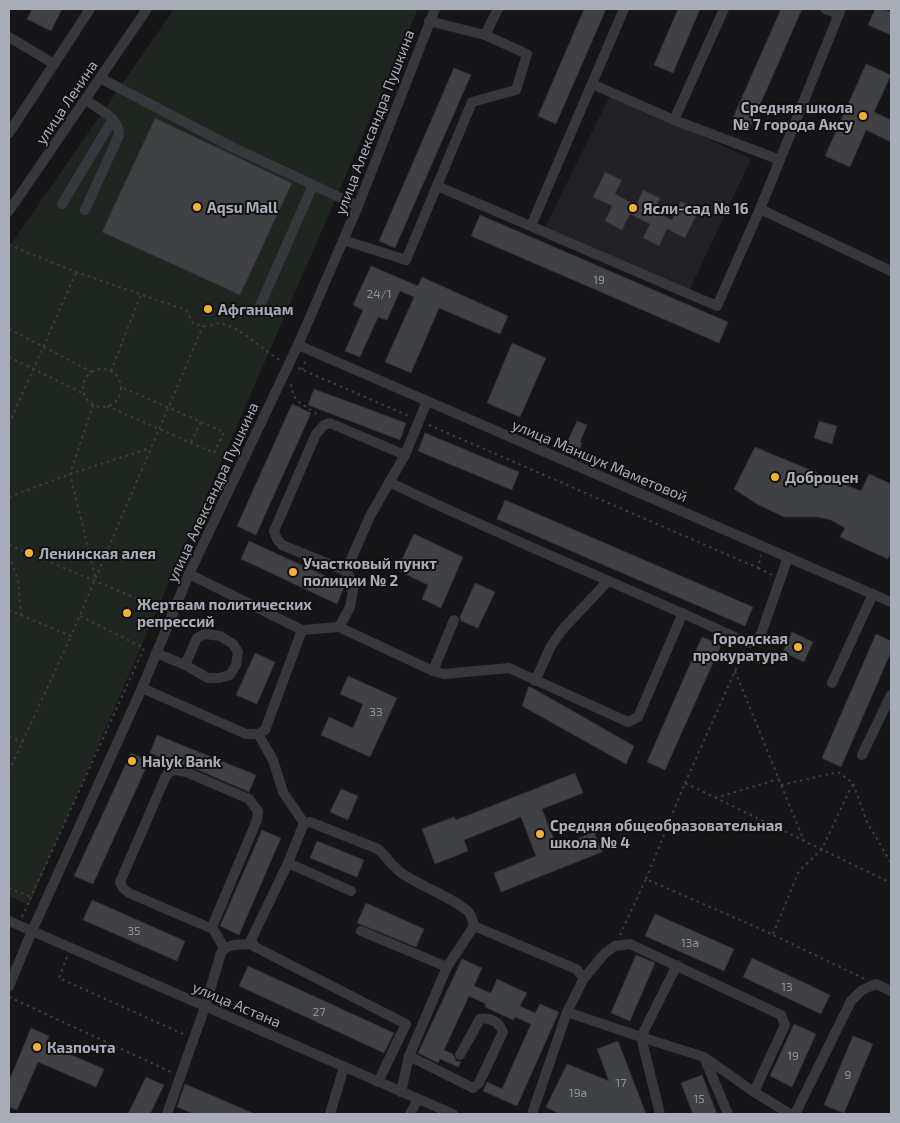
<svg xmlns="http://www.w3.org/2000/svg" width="900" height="1123" font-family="'Exo 2',sans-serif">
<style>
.built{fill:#222225}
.green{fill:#1e261f}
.building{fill:#404145;stroke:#303034}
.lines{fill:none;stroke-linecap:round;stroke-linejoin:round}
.path{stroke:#3d3f44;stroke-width:2;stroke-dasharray:2.5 4;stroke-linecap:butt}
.minor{stroke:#37383d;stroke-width:10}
.poi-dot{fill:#f2b134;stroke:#111113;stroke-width:2}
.labels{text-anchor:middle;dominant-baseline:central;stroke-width:4;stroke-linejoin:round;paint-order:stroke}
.number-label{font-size:12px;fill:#8e929b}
.street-label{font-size:15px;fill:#a8adb8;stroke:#111113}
.poi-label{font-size:15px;font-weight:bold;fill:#a8adb8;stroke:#111113;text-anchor:start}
</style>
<rect width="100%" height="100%" fill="#161618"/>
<path class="built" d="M611,94L751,159L689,291L545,227Z"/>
<path class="green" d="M174,9H418L29,905L9,896V247Z"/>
<g class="building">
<path d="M32,9H62L51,31L27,19Z"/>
<path d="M584,9H606L556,124L538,116Z"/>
<path d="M678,9H700L673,73L654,65Z"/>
<path d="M781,9H802L749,130L731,122Z"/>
<path d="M875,9H883L891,12V35L868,25Z"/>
<path d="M866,64L891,75L874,112L891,120V142L866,130L850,167L825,156Z"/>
<path d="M454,68L471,75L395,248L379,241Z"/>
<path d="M155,118L292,183L240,295L102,232Z"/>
<path d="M605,172L622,180L615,194L636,205L643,190L660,198L654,211L672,220L681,201L699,210L685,238L667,229L659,246L643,238L650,224L630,214L622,230L605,221L612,206L593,197Z"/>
<path d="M480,215L728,322L719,343L471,236Z"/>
<path d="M371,266L418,286L422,277L508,316L500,334L439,308L411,373L385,362L414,297L400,291L387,320L378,317L360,357L345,351L363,310L353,305Z"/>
<path d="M512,343L546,358L520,417L487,403Z"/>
<path d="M314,389L406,423L400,440L308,405Z"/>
<path d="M292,404L311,413L256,535L237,526Z"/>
<path d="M577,421L587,425L580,442L582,443L579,451L566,445Z"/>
<path d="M819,421L837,426L832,444L814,438Z"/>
<path d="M425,433L519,472L512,490L418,451Z"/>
<path d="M755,447L861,491L869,474L891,484V552L888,559L840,537L845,528L831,520L818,517H784L757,504L734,489Z"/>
<path d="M505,500L753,607L745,626L497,519Z"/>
<path d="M414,534L463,557L441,608L422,599L428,585L397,570Z"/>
<path d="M249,541L345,585L337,604L241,559Z"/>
<path d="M475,583L495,592L478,628L461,621L460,617Z"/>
<path d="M792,632L813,642L804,662L783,652Z"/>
<path d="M876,634L891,641V652L841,767L822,758Z"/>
<path d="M702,637L721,645L665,770L647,762Z"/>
<path d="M255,653L275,662L257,704L236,695Z"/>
<path d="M348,676L397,698L370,757L321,735L329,717L353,728L363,704L340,694Z"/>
<path d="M529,686L634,746L626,764L522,706Z"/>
<path d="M157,735L256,775L249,792L189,766L175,763L150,753Z"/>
<path d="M131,753L149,761L93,884L74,876Z"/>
<path d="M575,773L583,793L542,809L557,847L594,832L602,852L501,892L494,873L536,856L521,817L464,840L468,851L435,864L422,829L454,817L456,820Z"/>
<path d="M341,789L358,796L348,820L330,812Z"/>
<path d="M262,830L281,838L239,935L220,926Z"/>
<path d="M317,841L364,860L357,877L310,858Z"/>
<path d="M92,900L185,941L177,961L83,920Z"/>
<path d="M366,903L424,929L416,947L357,923Z"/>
<path d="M655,914L734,949L724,971L645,936Z"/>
<path d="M636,955L655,963L630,1021L611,1013Z"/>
<path d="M752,958L830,995L821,1014L743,977Z"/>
<path d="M462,959L482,968L474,986L491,993L497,979L527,993L520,1006L535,1013L540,1004L559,1012L517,1106L483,1091L487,1082L502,1089L531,1024L515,1017L513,1020L485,1007L486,1004L469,996L444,1050L453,1054L456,1061L461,1062L458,1067L440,1059L438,1063L418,1053Z"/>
<path d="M248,966L394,1033L384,1053L239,986Z"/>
<path d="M794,1024L816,1034L792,1087L770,1076Z"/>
<path d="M31,1028L49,1036L46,1044L104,1069L96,1087L38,1062L17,1110L9,1107V1081Z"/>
<path d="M853,1036L873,1044L844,1113L824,1105Z"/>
<path d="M618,1041L646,1114H560L546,1107L567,1064L609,1081L597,1049Z"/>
<path d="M702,1075L717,1114H693L681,1083Z"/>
<path d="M146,1077L164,1085L150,1114H128Z"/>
<path d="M185,1084L255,1114H194L177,1107Z"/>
</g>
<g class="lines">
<g class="path">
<path d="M9,245L76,272L186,310L193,323C198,325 204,327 209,326C215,325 218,321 224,324C245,331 261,349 280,360"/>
<path d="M9,329L92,372"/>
<path d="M9,357L84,394"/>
<path d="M298,368L411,417"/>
<circle cx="102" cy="388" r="19"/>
<path d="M302,370L306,359"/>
<path d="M111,371L141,294"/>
<path d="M291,384C293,405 306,404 319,416"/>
<path d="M93,405L70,474L96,580"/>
<path d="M107,406L214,453L224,432L121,387"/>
<path d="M9,424L76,273"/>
<path d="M429,425L758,568L761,555"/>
<path d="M191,442L201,422"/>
<path d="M9,497L70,474L150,448"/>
<path d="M9,545L164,610"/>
<path d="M9,556L18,579L21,615"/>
<path d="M758,568L772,575"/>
<path d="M9,610L71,636L203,326"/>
<path d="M735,671L804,841"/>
<path d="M9,737L23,742"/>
<path d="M9,771L71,636"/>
<path d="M685,783L744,651"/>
<path d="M781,785L838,772L853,783L867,822L891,863"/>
<path d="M715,798L779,779"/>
<path d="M646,879L685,783L891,883"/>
<path d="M9,888L31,897"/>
<path d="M22,917L144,648L80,616"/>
<path d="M773,934L799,871L822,849L853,783"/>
<path d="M620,935L646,879L765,931L865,979"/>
<path d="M67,957L59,978L185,1035"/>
<path d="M9,997L171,1072"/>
</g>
<g class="minor">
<path d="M825,9L839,14"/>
<path d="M841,9L760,209L891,271"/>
<path d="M485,35L498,9"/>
<path d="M9,37L54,64"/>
<path d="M100,78L234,148L358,206"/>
<path d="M592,84L674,120L780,160"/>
<path d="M674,120L724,9"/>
<path d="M9,133L90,9"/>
<path d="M437,186L717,306L760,209"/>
<path d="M62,204L113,119"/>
<path d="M85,210L119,135C120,118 98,109 86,100"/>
<path d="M9,211L147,9"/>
<path d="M531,226L624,9"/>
<path d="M343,240L406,260L472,102L516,90L527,54L485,35L429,21"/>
<path d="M258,310L313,185"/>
<path d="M298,345L891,602"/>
<path d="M389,482C507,539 629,588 748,643L756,641L761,634L788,557"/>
<path d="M346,571L370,516L405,455"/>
<path d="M339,627L433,671L444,674L509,668L628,722L638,717L683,613"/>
<path d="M302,630L339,627L350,607L353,590V582L346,571L282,545L277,539L274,531L316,434L324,425L330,423L405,455L427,401"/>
<path d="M156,653L185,665L208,678H219L230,675L236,665L238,652L233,644L220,636L205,634L197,638L185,665"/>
<path d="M433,671L454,620"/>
<path d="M535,681L551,646L562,630L608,581"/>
<path d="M832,683L873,594"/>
<path d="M142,688L246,734H258L265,730L302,630L189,574"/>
<path d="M258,734L273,760L283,792L304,823"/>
<path d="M862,755L891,695"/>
<path d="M177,770L186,772L249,799L258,811L257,820L212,927H208L129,893L123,888L120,882L165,778L169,772Z"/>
<path d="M288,863L351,891"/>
<path d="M9,921L453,1114"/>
<path d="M212,927L224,948"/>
<path d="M361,931L447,967"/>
<path d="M9,986L32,931L142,688L189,574L298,345L358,206L435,9"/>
<path d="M567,1012L641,1037L677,965"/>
<path d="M409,1056L473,1088L479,1083L503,1032C499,1022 491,1017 480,1019L460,1055"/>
<path d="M378,1082L406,1024L255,947L251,940L288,863L304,823L310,822L378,849C386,856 392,866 400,872C417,885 461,901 470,914C472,917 473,922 474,926L576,969L584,978"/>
<path d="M401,1092L409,1056L447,967L474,926"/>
<path d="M167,1114L205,1007L221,953C226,943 241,945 252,944"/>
<path d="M330,1114L344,1067"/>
<path d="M410,1114L418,1099"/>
<path d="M532,1114L567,1012L584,978L605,953L615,946L630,944L781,1015L785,1025L754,1092"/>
<path d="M660,1114L641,1037L704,1057"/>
<path d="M728,1114L704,1057L754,1092L790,1114"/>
<path d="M795,1114L851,1001L862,990L876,984L891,991"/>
</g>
</g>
<g class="poi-dot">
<circle cx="863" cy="116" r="5"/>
<circle cx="197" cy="207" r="5"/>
<circle cx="633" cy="208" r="5"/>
<circle cx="208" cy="309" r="5"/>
<circle cx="775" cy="477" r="5"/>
<circle cx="29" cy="553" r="5"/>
<circle cx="293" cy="572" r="5"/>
<circle cx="127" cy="613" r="5"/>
<circle cx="798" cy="647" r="5"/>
<circle cx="132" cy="761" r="5"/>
<circle cx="540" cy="834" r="5"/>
<circle cx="37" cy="1047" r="5"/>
</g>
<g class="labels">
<g class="number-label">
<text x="599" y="279">19</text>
<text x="379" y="293">24/1</text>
<text x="376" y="711">33</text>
<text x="134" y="930">35</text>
<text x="690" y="942">13а</text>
<text x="787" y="986">13</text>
<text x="319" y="1011">27</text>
<text x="793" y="1055">19</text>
<text x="848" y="1074">9</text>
<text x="621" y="1082">17</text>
<text x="578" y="1092">19а</text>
<text x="699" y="1098">15</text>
</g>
<g class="street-label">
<text transform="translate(66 102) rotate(-56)">улица Ленина</text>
<text transform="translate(374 122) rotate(-69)">улица Александра Пушкина</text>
<text transform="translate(600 460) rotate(23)">улица Маншук Маметовой</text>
<text transform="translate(212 492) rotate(-65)">улица Александра Пушкина</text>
<text transform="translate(237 1004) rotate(23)">улица Астана</text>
</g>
<g class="poi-label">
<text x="853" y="107" text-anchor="end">Средняя школа<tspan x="853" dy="17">№ 7 города Аксу</tspan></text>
<text x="207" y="207">Аqsu Mall</text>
<text x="643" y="208">Ясли-сад № 16</text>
<text x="218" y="309">Афганцам</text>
<text x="785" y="477">Доброцен</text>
<text x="39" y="553">Ленинская алея</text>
<text x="303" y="563">Участковый пункт<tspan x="303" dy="17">полиции № 2</tspan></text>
<text x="137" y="604">Жертвам политических<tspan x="137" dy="17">репрессий</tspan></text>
<text x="788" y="638" text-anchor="end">Городская<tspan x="788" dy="17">прокуратура</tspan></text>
<text x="142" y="761">Halyk Bank</text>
<text x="550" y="825">Средняя общеобразовательная<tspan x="550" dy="17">школа № 4</tspan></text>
<text x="47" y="1047">Казпочта</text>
</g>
</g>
<rect width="900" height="1123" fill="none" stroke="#a8adb8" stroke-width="20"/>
</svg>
